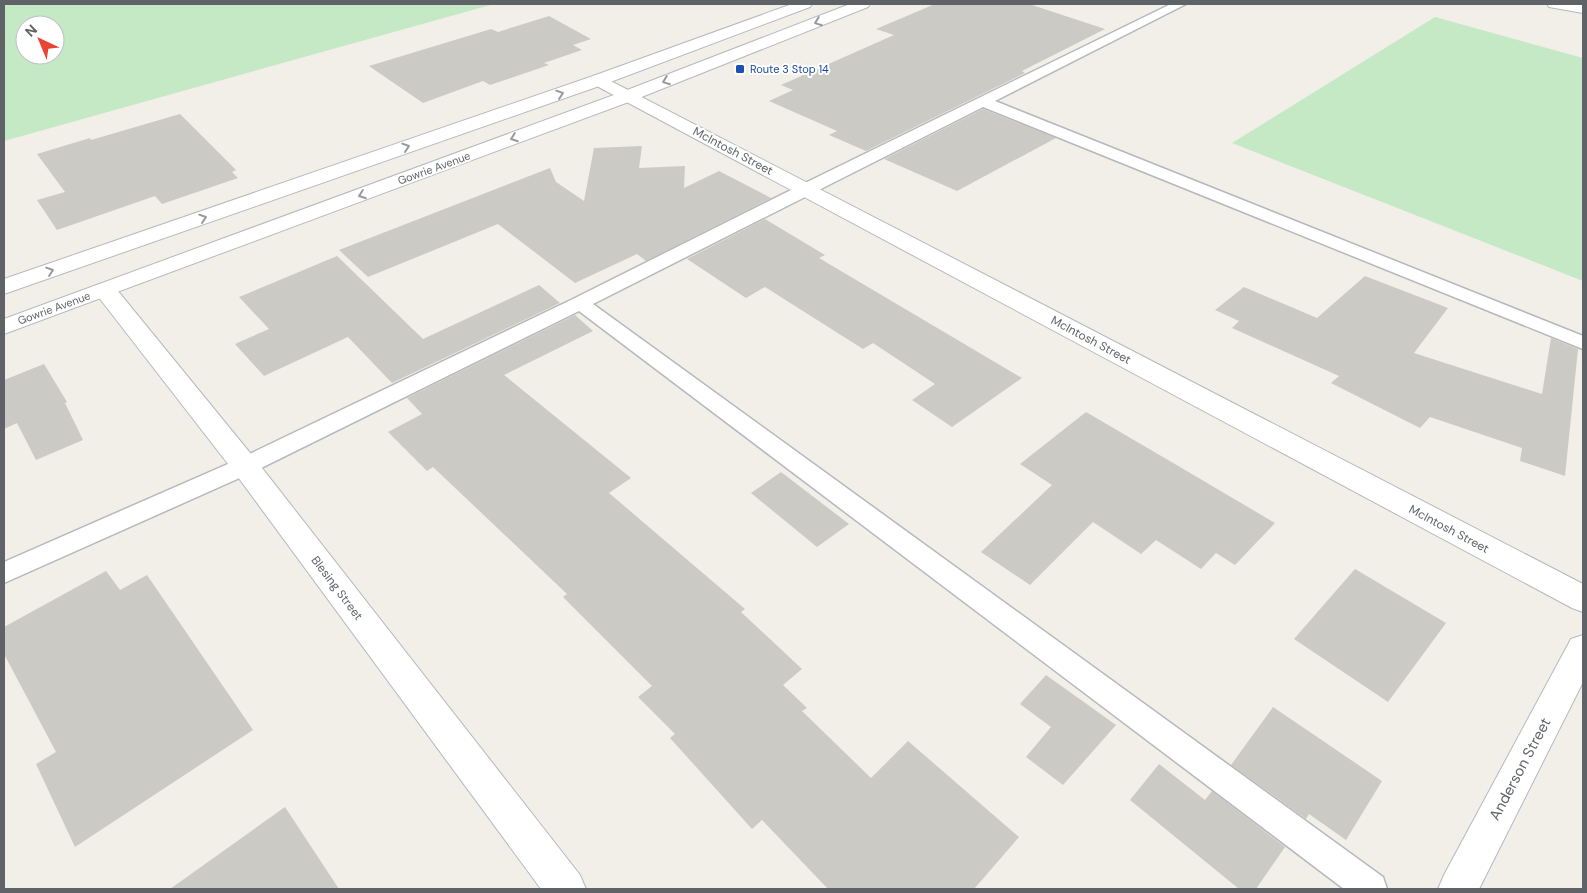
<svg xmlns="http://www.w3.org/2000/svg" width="1587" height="893" font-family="'DM Sans',sans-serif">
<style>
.green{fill:#c5e8c5;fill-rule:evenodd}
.building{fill:#cccac5}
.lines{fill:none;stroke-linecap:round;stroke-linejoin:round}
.lane-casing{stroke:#b5b8bc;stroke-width:3}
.street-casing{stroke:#b5b8bc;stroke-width:2}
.secondary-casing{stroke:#b6babf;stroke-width:2}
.lane{fill:#fff;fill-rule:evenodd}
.street{fill:#fff;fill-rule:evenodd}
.secondary{fill:#fff;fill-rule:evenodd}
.oneway{stroke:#979a9d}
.transit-dot{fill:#1a4fb4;stroke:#fff;stroke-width:2}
.labels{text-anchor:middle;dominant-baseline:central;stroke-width:4;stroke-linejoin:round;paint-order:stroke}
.far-transit-label{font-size:11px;fill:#164399;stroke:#fff;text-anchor:start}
.far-street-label{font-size:11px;fill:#5f6368;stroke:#fff}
.street-label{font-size:12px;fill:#5f6368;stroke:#fff}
.near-street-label{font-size:15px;fill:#5f6368;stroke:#fff}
</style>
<rect width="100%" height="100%" fill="#f1efe8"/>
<g class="green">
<path d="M4,4H494L4,141ZM25,25H55V55H25Z"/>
<path d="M1435,17L1583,58V281L1232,143Z"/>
</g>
<g class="building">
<path d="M935,4H1029L1105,29L1022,71L1025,73L866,151L829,135L837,131L769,101L793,90L781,85L894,35L876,29Z"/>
<path d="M549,16L591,39L573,45L582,50L544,63L549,65L490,85L483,81L423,103L369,66L491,29L498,32Z"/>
<path d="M983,109L1056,138L957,191L884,159Z"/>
<path d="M180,114L236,170L232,172L238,178L162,204L155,196L57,230L37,200L65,192L37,154L90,138L91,140Z"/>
<path d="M642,146L639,168L685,166L684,188L719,171L771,198L646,261L637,254L575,283L498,224L368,277L339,250L550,168L556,182L584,201L594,148Z"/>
<path d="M765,219L825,255L819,258L1022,378L952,427L912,400L935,384L873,343L863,349L765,287L746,298L687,259Z"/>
<path d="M337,256L423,339L539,285L560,303L392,383L348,337L264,376L235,344L269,329L239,297Z"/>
<path d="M1365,276L1448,308L1414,353L1542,394L1551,338L1578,349L1565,476L1520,461L1522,448L1430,417L1420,428L1331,383L1339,376L1232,328L1239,321L1215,310L1244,287L1317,318Z"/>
<path d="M575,315L593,331L504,375L631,478L609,493L745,609L741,612L802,669L783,685L807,708L802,711L871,778L908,741L1019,837L974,889H828L762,820L752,829L670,738L675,734L638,697L652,686L563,597L567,594L433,467L427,471L388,432L422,414L407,398Z"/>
<path d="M44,364L67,402L65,403L83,440L36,460L17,423L4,429V380Z"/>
<path d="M1086,412L1180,467L1275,523L1235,565L1216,553L1201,569L1156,540L1141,554L1093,522L1030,585L981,552L1052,485L1020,464Z"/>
<path d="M781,472L849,524L817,547L751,493Z"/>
<path d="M1355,569L1446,623L1388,702L1294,639Z"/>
<path d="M106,571L120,590L147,575L253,730L75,847L36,764L56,752L4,654V627Z"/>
<path d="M1046,675L1116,725L1063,785L1026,757L1051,727L1020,704Z"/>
<path d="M1273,707L1382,781L1346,840L1309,814L1306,819L1231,765Z"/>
<path d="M1159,764L1205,800L1212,791L1285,847L1256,889H1239L1130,800Z"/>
<path d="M285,807L339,889H170Z"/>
</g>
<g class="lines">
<defs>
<path id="lane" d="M1171,4H1186L995,101L1583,336V349L983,107L593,304L1383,877L1387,889H1344L579,311L253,472L4,583V562L237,460L573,299L799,186Z"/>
<g id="street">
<path d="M1547,4L1583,5V13L1549,7Z"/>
<path d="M599,75L1583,584V612L1572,608L593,84L591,80L593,76Z"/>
<path d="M105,283L113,285L255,459L580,875L586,889H541L235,473L97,295L94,290L97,285Z"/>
<path d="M1583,635V682L1479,889H1438L1444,875L1571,639Z"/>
</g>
<g id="secondary">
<path d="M792,4H812L810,7L605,84L4,294V279L593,76Z"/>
<path d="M850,4H870L868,7L634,100L4,334V319L622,92Z"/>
</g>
</defs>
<use href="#lane" class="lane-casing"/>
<use href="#street" class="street-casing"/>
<use href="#secondary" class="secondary-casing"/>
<use href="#lane" class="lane"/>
<use href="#street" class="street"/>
<use href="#secondary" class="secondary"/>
</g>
<defs><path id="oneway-chevron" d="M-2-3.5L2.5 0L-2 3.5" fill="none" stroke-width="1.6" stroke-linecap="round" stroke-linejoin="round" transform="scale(1.25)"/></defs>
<g class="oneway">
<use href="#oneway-chevron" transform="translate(818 22) rotate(159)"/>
<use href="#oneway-chevron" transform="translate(666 81) rotate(159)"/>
<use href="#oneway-chevron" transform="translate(560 94) rotate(-19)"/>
<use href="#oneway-chevron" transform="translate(514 138) rotate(160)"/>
<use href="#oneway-chevron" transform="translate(406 147) rotate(-19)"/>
<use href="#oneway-chevron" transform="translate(362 195) rotate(160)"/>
<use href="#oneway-chevron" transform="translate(203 218) rotate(-19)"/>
<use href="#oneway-chevron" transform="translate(50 271) rotate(-19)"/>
</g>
<rect class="transit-dot" x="735" y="64" width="10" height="10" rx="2.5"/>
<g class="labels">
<g class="far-transit-label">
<text x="750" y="69">Route 3 Stop 14</text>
</g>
<g class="far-street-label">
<text transform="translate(434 168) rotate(-20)">Gowrie Avenue</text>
<text transform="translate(54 308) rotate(-20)">Gowrie Avenue</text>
</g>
<g class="street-label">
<text transform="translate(733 151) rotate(28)">McIntosh Street</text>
<text transform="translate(1091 340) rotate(28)">McIntosh Street</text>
<text transform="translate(1449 529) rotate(28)">McIntosh Street</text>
<text transform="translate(337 588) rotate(53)">Blesing Street</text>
</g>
<g class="near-street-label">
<text transform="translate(1520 769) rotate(-62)">Anderson Street</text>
</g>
</g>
<rect width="1587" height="893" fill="none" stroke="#5f6368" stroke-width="10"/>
<g transform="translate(40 40) rotate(316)"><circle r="24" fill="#ffffff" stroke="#bfc1c3"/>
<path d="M0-4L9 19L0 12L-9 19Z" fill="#ea4335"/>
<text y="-8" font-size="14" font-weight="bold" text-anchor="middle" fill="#5f6368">N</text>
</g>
</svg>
